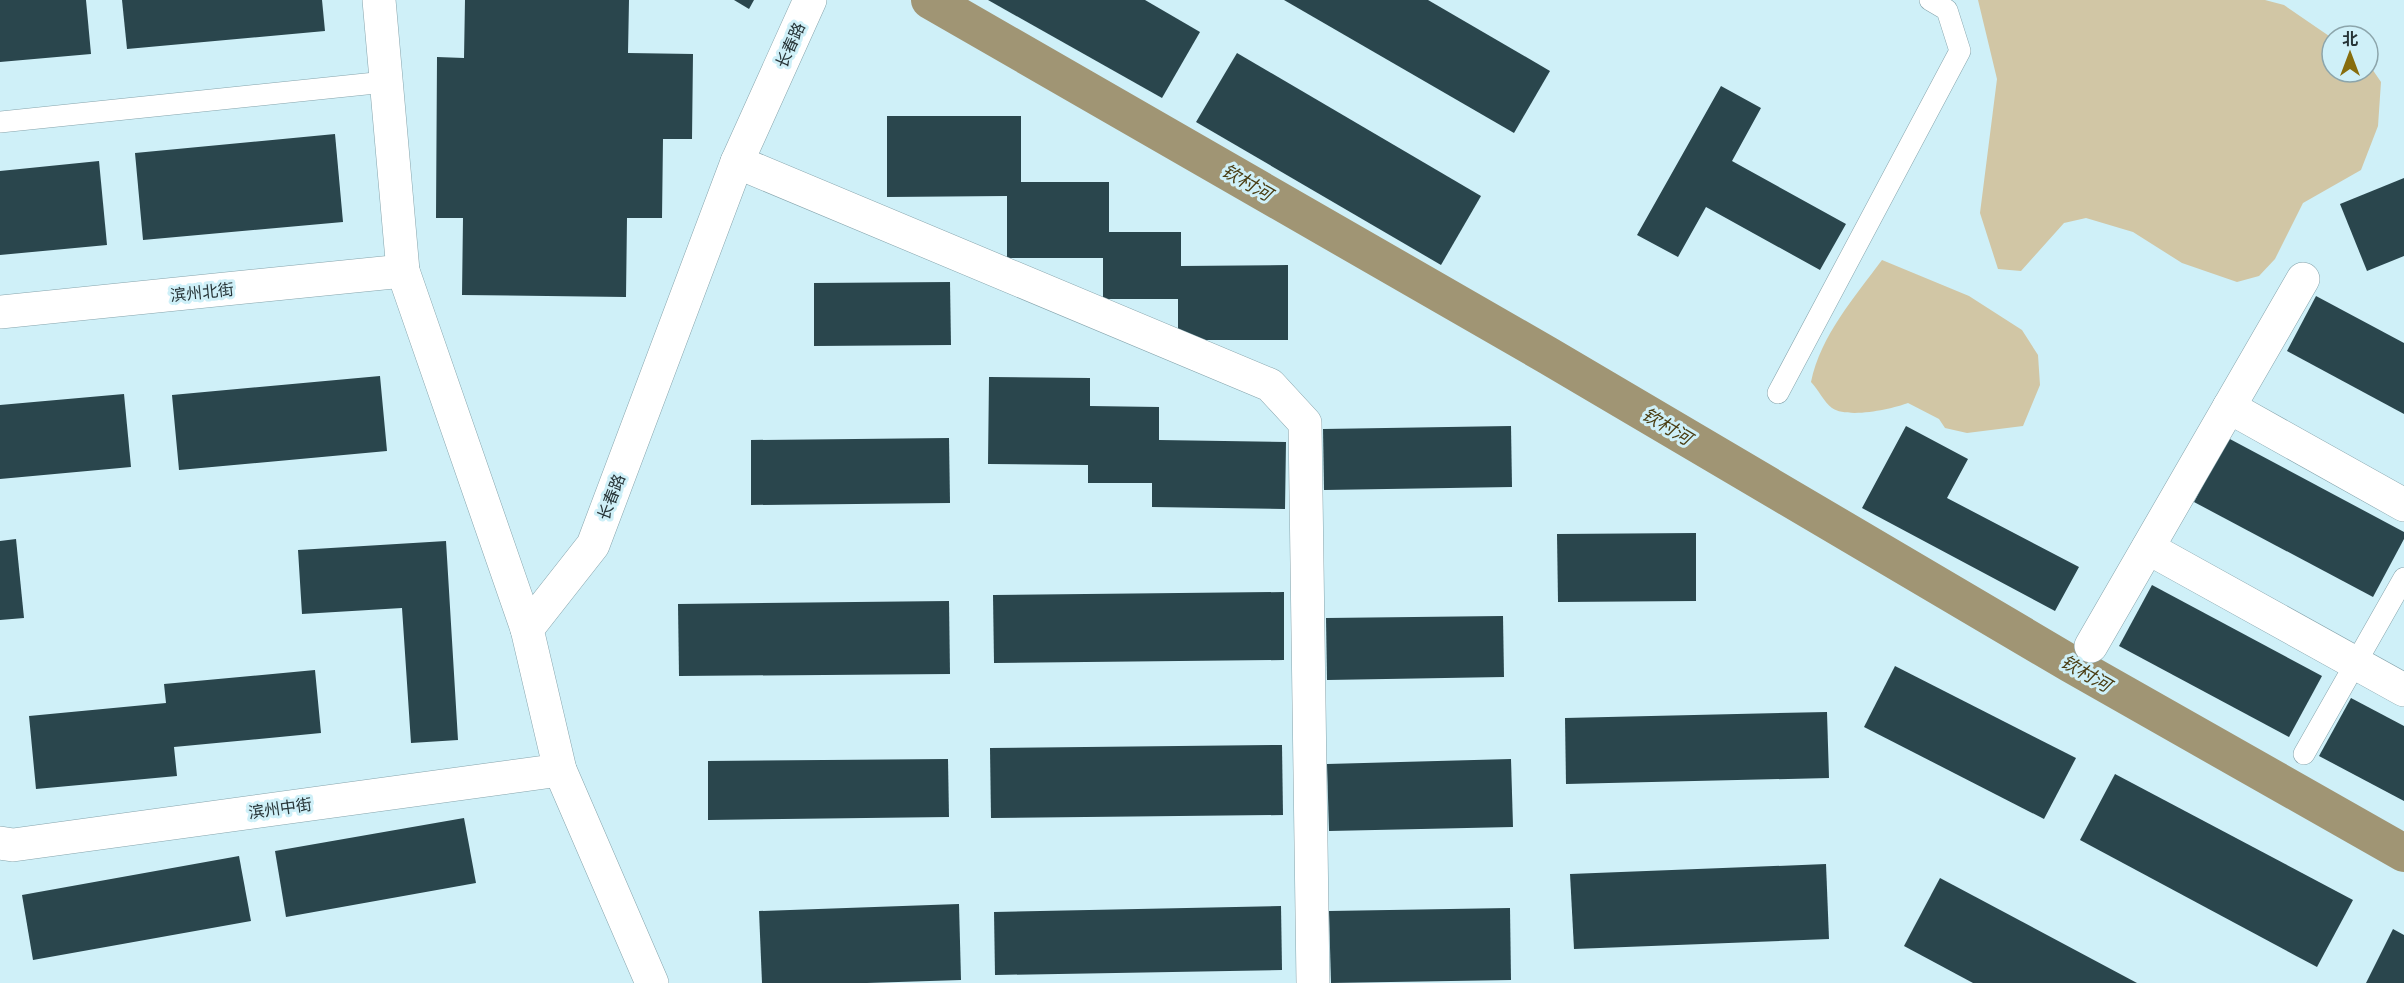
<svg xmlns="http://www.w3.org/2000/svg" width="2404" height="983" font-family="Lora,'Noto Sans SC',serif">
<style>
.green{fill:#d1c6a5}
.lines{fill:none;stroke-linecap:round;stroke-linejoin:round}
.canal{stroke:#a09574;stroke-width:38}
.building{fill:#2a464d}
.service-casing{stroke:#86a4ac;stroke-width:22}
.minor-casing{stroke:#86a4ac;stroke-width:34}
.tertiary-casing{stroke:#86a4ac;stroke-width:34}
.service{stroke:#fff;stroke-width:21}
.minor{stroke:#fff;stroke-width:33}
.tertiary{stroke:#fff;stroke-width:33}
.labels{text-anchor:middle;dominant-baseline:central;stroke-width:6;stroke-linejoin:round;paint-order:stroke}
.street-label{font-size:16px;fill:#273437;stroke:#cff0f8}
.water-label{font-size:18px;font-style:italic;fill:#493c11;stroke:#cff0f8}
</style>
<rect width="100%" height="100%" fill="#cff0f8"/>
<g class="green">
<path d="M1978,0H2265L2284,5L2332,38V72H2368V63L2381,82L2378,126L2361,170L2303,203L2275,259L2259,276L2237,282L2182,263L2133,232L2086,218L2064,223L2021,271L1998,269L1980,213L1997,79Z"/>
<path d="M1882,260L1969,296L2022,330L2038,355L2040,385L2023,426L1967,433L1945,428L1939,419L1908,403C1892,409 1848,419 1832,408C1824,402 1818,389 1811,382C1821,335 1854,298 1882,260Z"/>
</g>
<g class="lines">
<path class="canal" d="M930,0L1547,355L2071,664L2404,853"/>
</g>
<g class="building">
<path d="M0,0H86L91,54L0,62Z"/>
<path d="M122,0H322L325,31L127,49Z"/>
<path d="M465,0H629L628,53L693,54L692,139H663L662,218H627L626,297L462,295L463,218H436L437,57L464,58Z"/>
<path d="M734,0H754L749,9Z"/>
<path d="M988,0H1145L1200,32L1162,98Z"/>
<path d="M1284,0H1428L1550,71L1514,133Z"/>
<path d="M1237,53L1481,196L1441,265L1196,122Z"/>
<path d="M1721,86L1761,108L1732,161L1846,224L1820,270L1706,207L1678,257L1637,235Z"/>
<path d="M887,116H1021V182H1109V232H1181V266L1288,265V340H1178V299H1103V258H1007V196L887,197Z"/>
<path d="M335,134L343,222L143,240L135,153Z"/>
<path d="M99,161L107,245L0,255V171Z"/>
<path d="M2404,178V256L2367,271L2340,204Z"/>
<path d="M950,282L951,345L814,346V283Z"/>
<path d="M2316,296L2404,343V414L2287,351Z"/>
<path d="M380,376L387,451L179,470L172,395Z"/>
<path d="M989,377L1090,378V406L1159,407V440L1286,442L1285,509L1152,507V483H1088V465L988,464Z"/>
<path d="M124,394L131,467L0,479V405Z"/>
<path d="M1511,426L1512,487L1324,490L1323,429Z"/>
<path d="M1906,426L1968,459L1947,498L2079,567L2055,611L1862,508Z"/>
<path d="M949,438L950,503L751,505V440Z"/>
<path d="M2228,438L2404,532V539L2373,597L2194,502Z"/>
<path d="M1696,533V601L1558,602L1557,534Z"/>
<path d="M16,539L24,618L0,620V541Z"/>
<path d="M446,541L458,740L411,743L402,608L302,614L298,550Z"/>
<path d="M2152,585L2322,676L2289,737L2119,646Z"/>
<path d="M1284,592V660L994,663L993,595Z"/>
<path d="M949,601L950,674L679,676L678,604Z"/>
<path d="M1503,616L1504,677L1327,680L1326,618Z"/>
<path d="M1895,666L2076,758L2044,819L1864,727Z"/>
<path d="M315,670L321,733L174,747L177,776L36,789L29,716L166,703L164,684Z"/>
<path d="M2351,698L2404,726V801L2319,756Z"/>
<path d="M1827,712L1829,778L1566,784L1565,718Z"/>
<path d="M1282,745L1283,815L991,818L990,748Z"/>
<path d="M948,759L949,817L708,820V761Z"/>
<path d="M1511,759L1513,827L1329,831L1327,764Z"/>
<path d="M2115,774L2353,900L2317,967L2080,840Z"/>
<path d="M464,818L476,883L286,917L275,851Z"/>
<path d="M239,856L251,921L33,960L22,895Z"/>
<path d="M1826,864L1829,939L1574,949L1570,874Z"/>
<path d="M1940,878L2137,983H1973L1904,946Z"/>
<path d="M959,904L961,980L867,983H762L759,911Z"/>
<path d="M1281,906L1282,970L995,975L994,912Z"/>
<path d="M1510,908L1511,980L1331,983L1329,911Z"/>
<path d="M2393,929L2404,935V983H2366Z"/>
</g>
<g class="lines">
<defs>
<g id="service">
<path d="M0,122L385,82"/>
<path d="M1778,393L1960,51L1947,10L1930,0"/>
<path d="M2304,754L2404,578"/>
</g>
<g id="minor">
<path d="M379,0L403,271L527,629"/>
<path d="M737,162L1270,385L1305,423L1313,983"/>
<path d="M0,312L403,271"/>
<path d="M2229,407L2404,505"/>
<path d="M2148,548L2404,690"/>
<path d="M2091,646L2303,279"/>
<path d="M0,843L13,845L560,770"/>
</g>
<path id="tertiary" d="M652,983L560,770L527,629L593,545L737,162L810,0"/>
</defs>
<use href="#service" class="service-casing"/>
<use href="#minor" class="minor-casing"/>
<use href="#tertiary" class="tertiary-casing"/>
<use href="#service" class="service"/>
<use href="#minor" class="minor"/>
<use href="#tertiary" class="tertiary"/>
</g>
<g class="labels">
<g class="street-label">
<text transform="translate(790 45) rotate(-66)">长春路</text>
<text transform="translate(202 292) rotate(-6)">滨州北街</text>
<text transform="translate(611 497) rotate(-69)">长春路</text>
<text transform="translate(280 808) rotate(-8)">滨州中街</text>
</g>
<g class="water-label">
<text transform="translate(1247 182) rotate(30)">钦村河</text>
<text transform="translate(1667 426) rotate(31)">钦村河</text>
<text transform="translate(2086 673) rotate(30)">钦村河</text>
</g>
</g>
<g transform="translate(2350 54)"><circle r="28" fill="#cff0f8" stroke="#8ca5ab" stroke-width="1.5"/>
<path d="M0-4.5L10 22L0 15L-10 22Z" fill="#876d0d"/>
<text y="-9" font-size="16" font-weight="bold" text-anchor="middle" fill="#273437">北</text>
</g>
</svg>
